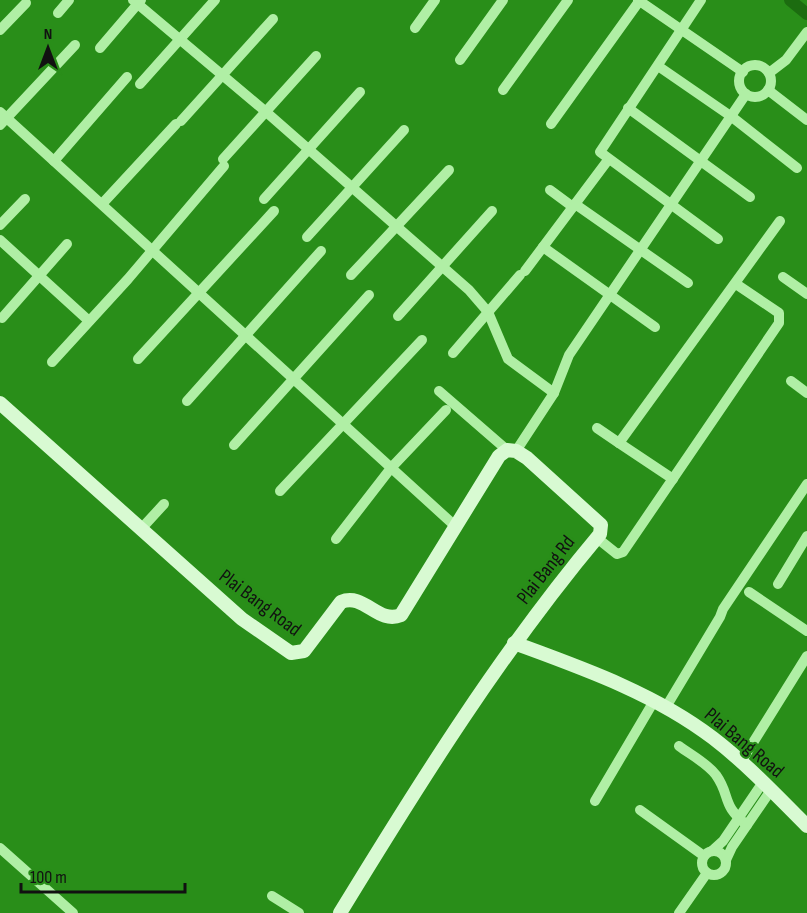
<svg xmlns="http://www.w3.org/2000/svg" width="807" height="913" font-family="'Sofia Sans Condensed',sans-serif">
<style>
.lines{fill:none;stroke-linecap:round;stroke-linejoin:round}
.canal{stroke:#1c6c10;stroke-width:12}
.street{stroke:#b0efa5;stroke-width:10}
.secondary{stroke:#d8fad2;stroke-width:14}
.labels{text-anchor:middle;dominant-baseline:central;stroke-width:4.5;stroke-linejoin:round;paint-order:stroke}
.street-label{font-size:20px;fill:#111;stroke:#298e19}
</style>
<rect width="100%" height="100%" fill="#298e19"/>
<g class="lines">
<path class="canal" d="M790,0L807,14"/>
<g class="street">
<path d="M133,0L265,111L469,290L488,312L508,359L554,393"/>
<path d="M638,0L743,72"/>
<path d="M701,0L600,152L718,239"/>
<path d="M58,13L69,0"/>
<path d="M415,28L435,0"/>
<path d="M0,30L26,3"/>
<path d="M100,48L141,0"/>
<path d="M460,60L503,0"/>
<circle cx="755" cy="81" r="16"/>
<path d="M658,66L732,117L797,168"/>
<path d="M769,73L786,60L807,32"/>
<path d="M140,84L215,0"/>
<path d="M503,90L568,0"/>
<path d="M768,90L807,120"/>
<path d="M628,108L750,197"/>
<path d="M0,112L454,525"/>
<path d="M181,121L273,19"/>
<path d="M551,124L640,0"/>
<path d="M0,125L75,45"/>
<path d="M223,159L316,56"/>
<path d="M54,161L127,77"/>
<path d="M550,190L573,207"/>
<path d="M264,199L360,92"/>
<path d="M102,204L176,124"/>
<path d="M575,204L688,283"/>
<path d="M0,225L25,199"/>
<path d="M307,237L404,130"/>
<path d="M0,240L89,321"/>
<path d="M543,247L655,327"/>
<path d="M525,271L608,160"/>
<path d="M351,275L449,170"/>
<path d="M783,277L807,294"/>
<path d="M398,316L492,211"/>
<path d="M2,318L67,244"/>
<path d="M453,353L520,275"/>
<path d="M138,359L274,211"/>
<path d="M52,362L128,279L224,166"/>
<path d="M791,381L807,393"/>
<path d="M439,391L507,450"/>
<path d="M187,401L321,251"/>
<path d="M597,428L619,443"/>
<path d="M234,445L369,295"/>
<path d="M516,451L554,393L569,355L746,94"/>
<path d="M673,479L619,443L780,221"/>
<path d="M280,491L422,340"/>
<path d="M141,529L164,504"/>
<path d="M597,538L617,554L623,552L779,323V313L736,284"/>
<path d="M336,539L391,468L446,410"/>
<path d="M778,584L807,536"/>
<path d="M749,592L807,631"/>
<path d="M666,707L720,617L723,609L807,484"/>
<path d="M679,746C691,755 707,763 716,775C731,796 721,805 747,825"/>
<path d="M741,762L807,656"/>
<path d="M595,801L654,701"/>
<path d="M640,810L704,856"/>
<path d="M0,848L73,913"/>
<circle cx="714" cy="863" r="12"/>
<path d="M712,851L723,841L763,782"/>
<path d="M726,860L732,847L771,790"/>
<path d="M272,896L299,913"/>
<path d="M679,913L707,873"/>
</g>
<g class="secondary">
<path d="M0,403L242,619L291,653L304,651L341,602C364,592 378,625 401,615L499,456L507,450L516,451L527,458L601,525L600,534C501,652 420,782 340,913"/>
<path d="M514,643C582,668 654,693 713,738C747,764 777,796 807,826"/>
</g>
</g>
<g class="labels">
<g class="street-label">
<text transform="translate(546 570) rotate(-52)">Plai Bang Rd</text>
<text transform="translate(260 603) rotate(37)">Plai Bang Road</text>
<text transform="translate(744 743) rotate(40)">Plai Bang Road</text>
</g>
</g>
<g transform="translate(48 48)" stroke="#298e19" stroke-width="4.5" paint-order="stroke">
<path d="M0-4.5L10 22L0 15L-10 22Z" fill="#111111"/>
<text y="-9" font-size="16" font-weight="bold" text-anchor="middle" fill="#111111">N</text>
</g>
<path d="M21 883v9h164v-9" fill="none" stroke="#111111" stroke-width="3"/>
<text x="30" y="883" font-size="18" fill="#111111" stroke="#298e19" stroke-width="4.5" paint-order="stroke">100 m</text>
</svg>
